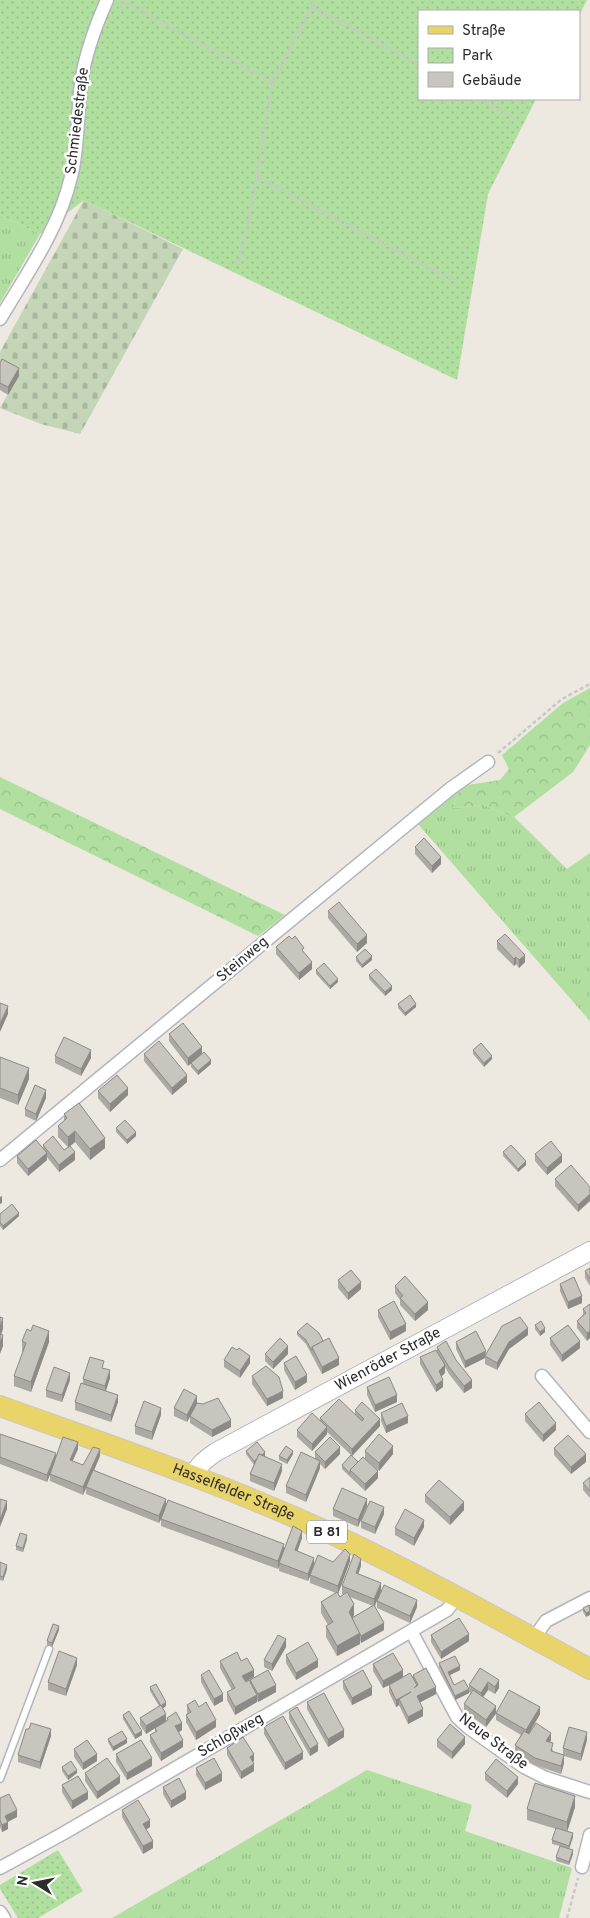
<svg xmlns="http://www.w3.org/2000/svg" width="590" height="1918" font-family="Overpass,sans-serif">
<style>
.grass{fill:url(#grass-tufts)}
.forest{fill:url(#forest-crowns)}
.cemetery{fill:url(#cemetery-stones)}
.park{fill:url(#park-dots)}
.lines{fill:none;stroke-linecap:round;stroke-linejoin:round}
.service-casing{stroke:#b3b4be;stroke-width:9}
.minor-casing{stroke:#b3b4be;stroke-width:15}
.secondary-casing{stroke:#b3b4be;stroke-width:20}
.primary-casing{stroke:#c8c8c8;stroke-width:22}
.path{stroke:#c8c8c8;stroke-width:2.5;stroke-dasharray:4 2.5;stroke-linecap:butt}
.service{stroke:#fff;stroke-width:6}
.minor{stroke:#fff;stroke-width:12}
.secondary{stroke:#fff;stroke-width:18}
.primary{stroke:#e8d469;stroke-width:20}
.wall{fill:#aca9a4;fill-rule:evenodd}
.shaded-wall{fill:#8c8a86}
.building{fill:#c8c5bf;stroke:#8c8a86}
.labels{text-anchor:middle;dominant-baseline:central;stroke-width:5;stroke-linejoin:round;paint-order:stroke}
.shield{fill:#fff;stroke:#6b6b6b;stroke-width:1}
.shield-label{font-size:14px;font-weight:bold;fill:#2c2c2c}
.street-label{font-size:15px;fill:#2c2c2c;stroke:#fff}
</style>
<defs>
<pattern id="grass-tufts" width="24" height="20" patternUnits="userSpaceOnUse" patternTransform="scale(1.25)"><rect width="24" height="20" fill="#b0dfa0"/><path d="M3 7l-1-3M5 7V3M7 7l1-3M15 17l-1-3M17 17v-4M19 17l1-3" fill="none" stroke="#98c08a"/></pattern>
<pattern id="forest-crowns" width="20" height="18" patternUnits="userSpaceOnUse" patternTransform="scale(1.25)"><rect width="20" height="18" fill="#b0dfa0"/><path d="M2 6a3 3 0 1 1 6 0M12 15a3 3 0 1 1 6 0" fill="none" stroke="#98c08a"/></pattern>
<pattern id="cemetery-stones" width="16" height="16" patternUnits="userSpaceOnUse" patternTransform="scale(1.25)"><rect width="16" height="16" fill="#c4d5b8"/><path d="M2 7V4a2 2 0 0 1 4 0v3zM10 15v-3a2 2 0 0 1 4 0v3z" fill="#a9b79e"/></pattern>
<pattern id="park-dots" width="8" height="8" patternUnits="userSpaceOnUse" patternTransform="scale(1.25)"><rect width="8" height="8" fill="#b0dfa0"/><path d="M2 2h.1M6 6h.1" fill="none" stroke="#98c08a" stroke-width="1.8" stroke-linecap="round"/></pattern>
</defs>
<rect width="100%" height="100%" fill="#ede8e0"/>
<g class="grass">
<path d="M0,215L40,234L0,303Z"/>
<path d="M461,786L453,808L483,805L514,817L567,869L590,853V1021L417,823Z"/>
<path d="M367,1770L472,1805L465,1831L572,1868L559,1918H112Z"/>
</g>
<g class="forest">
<path d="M590,688V745L573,772L514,817L483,805L453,808L461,786L500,780L509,769L502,755L563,703Z"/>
<path d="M0,777L285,915L258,936L0,809Z"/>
</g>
<path class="cemetery" d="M84,200L183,249L80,434L41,424L0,408L19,375L0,365V352Z"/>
<g class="park">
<path d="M0,0H587L579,16V11H419V99H536L488,194L457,380L84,200L40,234L0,215Z"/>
<path d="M58,1850L83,1891L38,1918H18L0,1889V1885Z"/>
</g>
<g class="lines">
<defs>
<path id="service" d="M0,1779L49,1649"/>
<g id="minor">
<path d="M0,319C26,275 59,229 71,177C79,146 77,115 81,83C85,54 95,27 107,0"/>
<path d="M0,1160L450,789L488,762"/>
<path d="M542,1376L590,1432"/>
<path d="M411,1631L457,1717L469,1728L524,1767L546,1778L590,1792"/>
<path d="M534,1638L546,1621L590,1598"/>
<path d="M582,1867L590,1835"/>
<path d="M0,1868L64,1833L447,1610L457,1597"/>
<path d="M0,1912L4,1918"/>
</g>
<g id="secondary">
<path id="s1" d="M193,1476C198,1465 206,1459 216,1452L590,1251"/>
</g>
<g id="primary">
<path id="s2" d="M0,1406C111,1446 224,1484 332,1534C420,1575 505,1623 590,1669"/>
</g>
</defs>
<use href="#service" class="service-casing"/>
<use href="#minor" class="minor-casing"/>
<use href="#secondary" class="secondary-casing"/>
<use href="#primary" class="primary-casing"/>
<g class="path">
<path d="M120,0L272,82L315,0"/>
<path d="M312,6L419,65"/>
<path d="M272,82L257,177L460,284"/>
<path d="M480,99L516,119"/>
<path d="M239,261L257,177"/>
<path d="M498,753L562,699L590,684"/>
<path d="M567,1918L578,1878"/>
</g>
<use href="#service" class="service"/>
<use href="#minor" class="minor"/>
<use href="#secondary" class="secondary"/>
<use href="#primary" class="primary"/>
</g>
<g class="wall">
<path d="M0,363L19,376L8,395L0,390Z"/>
<path d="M415,847L441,864L432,873L415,854Z"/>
<path d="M328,911L367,943L357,952L328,918Z"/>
<path d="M497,941L525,962L519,968L516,964L514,966L497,949Z"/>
<path d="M276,947L312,969L299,980L276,954Z"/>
<path d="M356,957L372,960L362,968L356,961Z"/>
<path d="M316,970L338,982L330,989L316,974Z"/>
<path d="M369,975L392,990L385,996L369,979Z"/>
<path d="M398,1004L416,1007L405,1016L398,1008Z"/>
<path d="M169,1034L202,1054L211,1064L198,1075L191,1067V1063L188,1066L169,1041Z"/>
<path d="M473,1050L492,1059L484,1067L473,1054Z"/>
<path d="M144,1054L187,1082L172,1095L144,1061Z"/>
<path d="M55,1056L91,1058L81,1076L55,1063Z"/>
<path d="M0,1057L29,1079L18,1105L0,1098Z"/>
<path d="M98,1091L128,1095L110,1112L98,1098Z"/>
<path d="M46,1098L36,1121L25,1116V1109Z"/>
<path d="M64,1114L105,1148L90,1160L75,1142L70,1146L75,1160L59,1172L47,1157V1160L28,1176L17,1163V1156L43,1148V1145L64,1150L68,1147L58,1137V1126L64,1121Z"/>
<path d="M116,1128L136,1136L127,1144L116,1132Z"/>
<path d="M503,1152L526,1165L518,1172L503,1156Z"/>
<path d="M535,1154L562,1162L547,1175L535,1161Z"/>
<path d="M555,1179L590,1187L578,1212L555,1186Z"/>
<path d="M0,1214L19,1216L3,1230L0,1226Z"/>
<path d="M590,1268V1286L585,1278V1271Z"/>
<path d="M338,1280L361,1289L348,1300L338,1288Z"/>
<path d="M560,1284L582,1303L568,1309L560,1291Z"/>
<path d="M395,1286L428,1310L415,1321L400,1305V1300L395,1293Z"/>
<path d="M590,1304L587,1341L577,1328V1321L583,1315V1309Z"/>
<path d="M378,1310L406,1331L390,1340L378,1317Z"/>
<path d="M535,1325L545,1332L540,1336L535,1329Z"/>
<path d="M31,1331L49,1342L31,1392L14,1386V1376L23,1352H22V1341Z"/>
<path d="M297,1332L323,1341L339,1365L322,1374L306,1344L297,1335Z"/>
<path d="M528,1335L509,1349L497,1370L485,1364V1358L465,1368L456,1349V1342L486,1355Z"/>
<path d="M550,1338L580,1348L562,1362L550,1345Z"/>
<path d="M437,1347L472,1388L464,1393L449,1374L445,1367V1373L441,1376L443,1387L436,1392L420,1364V1357L437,1353Z"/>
<path d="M265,1354H288L273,1369L265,1361Z"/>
<path d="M224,1360L250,1363L240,1378L224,1367Z"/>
<path d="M284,1363L307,1382L295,1390L284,1370Z"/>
<path d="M104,1368L110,1378L106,1391L118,1402L111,1422L75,1410V1402L83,1383V1379Z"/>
<path d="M252,1376L283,1398L267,1406L252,1384Z"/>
<path d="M70,1380L62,1402L46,1397V1390Z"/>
<path d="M367,1387L397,1402L375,1412L367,1395Z"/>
<path d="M197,1403L203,1404L231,1427L212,1437L190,1423V1417L187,1422L174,1416V1408Z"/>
<path d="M355,1410L380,1426L352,1456L378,1478L365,1491L342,1469V1465L351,1455L327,1432V1434L312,1451L297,1437V1430L320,1421V1418L355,1414Z"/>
<path d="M381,1413L408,1423L386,1433L381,1421Z"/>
<path d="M525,1414L556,1430L543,1442L525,1421Z"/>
<path d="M161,1415L152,1440L135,1434V1426Z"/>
<path d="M0,1434L56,1458L78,1449L72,1461L83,1465L100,1456L94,1470L166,1505L284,1550L302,1538L297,1551L314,1565L333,1562L350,1561L338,1594V1593L340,1597L344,1594H342V1586L361,1566L358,1574L381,1590L417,1607L410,1623L377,1608V1601L375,1606L384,1630L361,1643L360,1640V1644L337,1656L326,1637V1626L328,1625L321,1613V1602L336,1593L310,1583V1576L308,1581L279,1571V1564L278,1569L161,1526V1520L159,1523L86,1494V1489L83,1495L50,1481V1474L47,1482L0,1464ZM350,1597L373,1606L353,1617L354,1615Z"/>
<path d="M554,1448L586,1462L571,1474L554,1455Z"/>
<path d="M246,1451L265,1456L282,1471L274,1491L250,1481V1474L254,1464V1465L246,1454Z"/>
<path d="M365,1451L393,1454L379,1471L365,1459Z"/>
<path d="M315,1452L340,1454L325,1469L320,1464V1468L306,1502L286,1493V1486L315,1459Z"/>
<path d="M293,1454L287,1464L279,1460V1456Z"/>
<path d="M590,1477V1498L583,1490V1483Z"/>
<path d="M425,1495L464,1510L450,1525L425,1502Z"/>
<path d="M367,1499L358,1527L333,1516V1509Z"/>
<path d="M384,1514L375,1534L361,1528V1521Z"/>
<path d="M424,1527L414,1546L395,1535V1528Z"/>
<path d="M27,1539L23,1552L16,1550V1546Z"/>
<path d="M0,1562L7,1569L3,1581L0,1580Z"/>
<path d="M589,1605L586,1617L583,1612V1608Z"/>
<path d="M59,1630L52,1647L47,1645V1641Z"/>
<path d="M431,1635L469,1641L441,1659L431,1642Z"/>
<path d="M286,1647L272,1671L264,1667V1660Z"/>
<path d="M286,1655L318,1667L296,1680L286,1663Z"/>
<path d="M220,1661H241L254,1677L246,1682H250V1680L276,1692L258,1702L257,1700V1702L235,1715L227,1700V1692L232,1690L220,1668Z"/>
<path d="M439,1663L460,1670L450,1675L454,1685L469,1693L455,1700L439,1667Z"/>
<path d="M373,1664L403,1678H413V1675L436,1694L420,1702L423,1716L408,1724L399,1705L396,1707L389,1692V1685L383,1688L373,1671Z"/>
<path d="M77,1665L66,1696L48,1690V1682Z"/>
<path d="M480,1668L499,1688L495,1694L488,1690L483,1697L496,1713L540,1714L529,1734L551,1740L550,1742L553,1751V1752L563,1755V1748L587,1740L581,1761L564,1756V1763L561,1774L535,1765L515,1752V1745L521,1735L496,1720V1714L486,1727L464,1711V1704L471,1693L469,1692V1685Z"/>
<path d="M201,1675L223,1701L214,1706L201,1682Z"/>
<path d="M343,1681L372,1695L352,1705L343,1688Z"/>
<path d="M150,1687L166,1706L162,1708L166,1721H167V1718L182,1730L179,1732L183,1747L161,1761L150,1742V1735L155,1732V1728L146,1734L140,1725V1718L159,1706L150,1691Z"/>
<path d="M307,1702L344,1737L328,1747L307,1709Z"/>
<path d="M187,1705L199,1707L216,1727L196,1740L186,1722V1715L187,1714Z"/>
<path d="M289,1712L318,1751L310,1756L289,1719Z"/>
<path d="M123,1715L142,1735L135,1739L123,1719Z"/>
<path d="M264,1727L303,1759L285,1770L264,1734Z"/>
<path d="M51,1736L40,1769L18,1762V1755Z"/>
<path d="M108,1739L127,1743L113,1751L108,1742Z"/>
<path d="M437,1740L465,1744L452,1759L437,1747Z"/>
<path d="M227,1748L254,1761L253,1762L254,1771L241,1779L227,1755Z"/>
<path d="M74,1749L97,1761L83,1770L74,1757Z"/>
<path d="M116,1754L152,1766L127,1780L116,1762Z"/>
<path d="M62,1767L77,1773L68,1780L62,1771Z"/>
<path d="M196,1768L222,1781L205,1790L196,1775Z"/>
<path d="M85,1773L120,1783L97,1799L85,1781Z"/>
<path d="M485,1773L518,1784L507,1798L485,1780Z"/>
<path d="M62,1785L88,1799L72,1809L62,1792Z"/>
<path d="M163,1787L186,1799L171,1808L163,1794Z"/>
<path d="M0,1798L17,1817L8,1822V1829L2,1832L0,1827Z"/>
<path d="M575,1807L567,1832L573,1837L569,1849L573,1854L569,1865L556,1861V1857L560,1846L552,1844V1840L556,1829L527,1820V1809Z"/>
<path d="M122,1810L150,1827L146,1830L153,1848L143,1854L122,1817Z"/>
</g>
<g class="shaded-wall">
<path d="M19,368V376L8,395V387Z"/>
<path d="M441,857V864L432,873V866Z"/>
<path d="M367,935V943L357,952V944Z"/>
<path d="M525,955V962L519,968V960Z"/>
<path d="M372,956V960L362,968V965Z"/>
<path d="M516,957V964L514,966V959Z"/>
<path d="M312,962V969L299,980V973Z"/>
<path d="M338,979V982L330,989V986Z"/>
<path d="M392,986V990L385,996V992Z"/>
<path d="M416,1004V1007L405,1016V1013Z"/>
<path d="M8,1006V1014L0,1032V1024Z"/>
<path d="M202,1047V1055L188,1066V1058Z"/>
<path d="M91,1050V1058L81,1076V1069Z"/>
<path d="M492,1056V1059L484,1067V1063Z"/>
<path d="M211,1060V1064L198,1075V1071Z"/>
<path d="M29,1068V1079L18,1105V1095Z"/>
<path d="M187,1075V1082L172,1095V1088Z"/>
<path d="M128,1088V1095L110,1112V1104Z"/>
<path d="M46,1090V1098L36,1121V1114Z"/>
<path d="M75,1131V1142L68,1148V1137Z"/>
<path d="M136,1132V1136L127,1144V1140Z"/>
<path d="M105,1138V1148L90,1160V1149Z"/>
<path d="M75,1152V1160L59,1172V1165Z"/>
<path d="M47,1153V1160L28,1176V1169Z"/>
<path d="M562,1155V1162L547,1175V1168Z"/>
<path d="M526,1161V1165L518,1172V1169Z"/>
<path d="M590,1194V1201L578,1212V1205Z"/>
<path d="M2,1196V1203L0,1204V1197Z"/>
<path d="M19,1213V1216L3,1230V1226Z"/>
<path d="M361,1282V1289L348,1300V1293Z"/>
<path d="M582,1296V1303L568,1309V1302Z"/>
<path d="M428,1302V1310L415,1321V1314Z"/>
<path d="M3,1318V1329L0,1338V1327Z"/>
<path d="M406,1324V1331L390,1340V1332Z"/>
<path d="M528,1328V1335L509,1349L497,1370V1363L509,1342Z"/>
<path d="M545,1328V1332L540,1336V1332Z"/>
<path d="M49,1331V1342L31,1392V1382Z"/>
<path d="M590,1331V1338L587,1341V1333Z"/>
<path d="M3,1335V1346L0,1354V1343Z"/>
<path d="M580,1341V1348L562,1362V1355Z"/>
<path d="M288,1346V1354L273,1369V1362Z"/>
<path d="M486,1351L485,1358L465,1368V1361Z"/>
<path d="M250,1356V1363L240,1378V1371Z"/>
<path d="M339,1358V1365L322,1374V1367Z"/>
<path d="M445,1365V1373L439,1379V1371Z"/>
<path d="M110,1370V1378L105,1393V1386Z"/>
<path d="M70,1373V1380L62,1402V1395Z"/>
<path d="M307,1375V1382L295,1390V1382Z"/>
<path d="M443,1380V1387L436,1392V1385Z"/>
<path d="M472,1380V1388L464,1393V1386Z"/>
<path d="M283,1391V1398L267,1406V1399Z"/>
<path d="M118,1395V1402L111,1422V1415Z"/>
<path d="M397,1395V1402L375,1412V1405Z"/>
<path d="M197,1396V1403L187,1422V1415Z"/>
<path d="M161,1408V1415L152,1440V1432Z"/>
<path d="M408,1416V1423L386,1433V1426Z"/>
<path d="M380,1419V1426L352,1456V1449Z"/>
<path d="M231,1420V1427L212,1437V1430Z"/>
<path d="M556,1423V1430L543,1442V1435Z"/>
<path d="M327,1427V1434L312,1451V1444Z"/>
<path d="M78,1442V1449L70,1467V1460Z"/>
<path d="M393,1446V1454L379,1471V1463Z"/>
<path d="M340,1447V1454L325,1469V1462Z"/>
<path d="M100,1449V1456L87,1487H86L83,1495V1487Z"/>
<path d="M293,1451V1454L287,1464V1460Z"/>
<path d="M265,1452V1456L254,1465V1461Z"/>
<path d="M56,1453V1460L47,1482V1475Z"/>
<path d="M586,1454V1462L571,1474V1467Z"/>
<path d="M320,1461V1468L306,1502V1495Z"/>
<path d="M282,1464V1471L274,1491V1483Z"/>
<path d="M378,1471V1478L365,1491V1484Z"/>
<path d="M166,1499V1506L159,1523V1516Z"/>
<path d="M367,1499V1506L358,1527V1520Z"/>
<path d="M7,1501V1509L0,1527V1520Z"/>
<path d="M464,1502V1510L450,1525V1517Z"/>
<path d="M384,1507V1514L375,1534V1527Z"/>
<path d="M424,1520V1527L414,1546V1538Z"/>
<path d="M302,1531V1538L295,1558V1550Z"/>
<path d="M27,1535V1539L23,1552V1548Z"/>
<path d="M284,1544V1552L278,1569V1561Z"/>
<path d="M350,1554V1561L338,1594V1586Z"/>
<path d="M314,1558V1565L308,1581V1574Z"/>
<path d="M361,1559V1566L356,1580V1573Z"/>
<path d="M7,1565V1569L3,1581V1577Z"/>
<path d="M381,1583V1591L374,1607V1599Z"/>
<path d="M417,1600V1607L410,1623V1616Z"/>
<path d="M354,1604V1615L349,1623V1612Z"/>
<path d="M590,1611V1615L586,1617V1613Z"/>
<path d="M384,1623V1630L361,1643V1636Z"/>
<path d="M59,1626V1630L52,1647V1643Z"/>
<path d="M360,1633V1644L337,1656V1646Z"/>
<path d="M469,1634V1641L441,1659V1652Z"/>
<path d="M286,1639V1647L272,1671V1664Z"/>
<path d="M77,1658V1665L66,1696V1689Z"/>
<path d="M318,1660V1667L296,1680V1673Z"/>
<path d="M460,1666V1670L448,1676V1672Z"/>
<path d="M254,1670V1677L242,1683V1676Z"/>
<path d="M403,1670V1678L383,1688V1681Z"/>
<path d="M499,1680V1688L495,1694V1687Z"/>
<path d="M488,1682V1690L481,1700V1693Z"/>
<path d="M276,1685V1692L258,1702V1694Z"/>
<path d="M372,1687V1695L352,1705V1698Z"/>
<path d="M436,1687V1694L417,1704V1696Z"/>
<path d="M469,1689V1693L455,1700V1696Z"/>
<path d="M411,1692L399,1699V1705L396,1707V1700Z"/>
<path d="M223,1694V1701L214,1706V1699Z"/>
<path d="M257,1695V1702L235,1715V1707Z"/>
<path d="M166,1702V1706L161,1710V1706Z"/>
<path d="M496,1706V1713L486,1727V1720Z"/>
<path d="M540,1707V1714L526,1738V1730Z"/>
<path d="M423,1709V1716L408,1724V1717Z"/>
<path d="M166,1714V1721L146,1734V1726Z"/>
<path d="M216,1720V1727L196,1740V1732Z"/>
<path d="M182,1723V1730L175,1734V1726Z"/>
<path d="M51,1729V1736L40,1769V1762Z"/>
<path d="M344,1730V1737L328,1747V1739Z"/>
<path d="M142,1731V1735L135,1739V1735Z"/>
<path d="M587,1732V1740L581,1761V1754Z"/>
<path d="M551,1733V1740L546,1748V1741Z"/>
<path d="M465,1737V1744L452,1759V1752Z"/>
<path d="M127,1739V1743L113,1751V1747Z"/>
<path d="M183,1740V1747L161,1761V1753Z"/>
<path d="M318,1744V1751L310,1756V1749Z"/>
<path d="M303,1752V1759L285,1770V1763Z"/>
<path d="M97,1754V1761L83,1770V1763Z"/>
<path d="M254,1754V1761L250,1764V1757Z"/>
<path d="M564,1755V1763L561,1774V1766Z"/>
<path d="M152,1758V1766L127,1780V1773Z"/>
<path d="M254,1764V1771L241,1779V1772Z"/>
<path d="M77,1770V1773L68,1780V1776Z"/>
<path d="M222,1773V1781L205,1790V1783Z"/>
<path d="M120,1776V1783L97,1799V1792Z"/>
<path d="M518,1777V1784L507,1798V1791Z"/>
<path d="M88,1792V1799L72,1809V1801Z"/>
<path d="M186,1792V1799L171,1808V1801Z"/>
<path d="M575,1796V1807L567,1832V1822Z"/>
<path d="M17,1810V1817L5,1823V1816Z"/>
<path d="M150,1820V1827L143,1831V1824Z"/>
<path d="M8,1822V1829L2,1832V1825Z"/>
<path d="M573,1833V1837L569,1849V1846Z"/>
<path d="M153,1841V1848L143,1854V1846Z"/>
<path d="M573,1850V1854L569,1865V1862Z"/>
</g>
<g class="building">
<path d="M2,359L19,368L8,387L0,383V363Z"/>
<path d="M424,838L441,857L432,866L415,847Z"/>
<path d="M339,902L367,935L357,944L328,911Z"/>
<path d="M505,934L525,955L519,960L516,957L514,959L497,941Z"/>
<path d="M289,936L292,939L295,936L304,948L302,950L312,962L299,973L276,947Z"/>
<path d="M365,949L372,956L362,965L356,957Z"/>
<path d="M324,963L338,979L330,986L316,970Z"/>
<path d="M376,969L392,986L385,992L369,975Z"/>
<path d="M410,995L416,1004L405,1013L398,1004Z"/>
<path d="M0,1003L8,1006L0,1024Z"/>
<path d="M183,1023L202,1047L188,1058L169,1034Z"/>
<path d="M64,1037L91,1050L81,1069L55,1056Z"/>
<path d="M159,1041L187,1075L172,1088L144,1054Z"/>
<path d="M481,1043L492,1056L484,1063L473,1050Z"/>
<path d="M204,1052L211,1060L198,1071L191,1063Z"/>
<path d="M0,1057L29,1068L18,1095L0,1088Z"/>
<path d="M117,1075L128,1088L110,1104L98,1091Z"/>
<path d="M35,1085L46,1090L36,1114L25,1109Z"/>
<path d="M79,1103L105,1138L90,1149L75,1131L68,1137L58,1126L67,1118L64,1114Z"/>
<path d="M125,1120L136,1132L127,1140L116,1128Z"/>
<path d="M53,1136L64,1150L70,1146L75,1152L59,1165L43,1145Z"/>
<path d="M36,1140L47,1153L28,1169L17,1156Z"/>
<path d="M551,1141L562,1155L547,1168L535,1154Z"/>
<path d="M511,1145L526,1161L518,1169L503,1152Z"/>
<path d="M571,1165L590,1187V1194L578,1205L555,1179Z"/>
<path d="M12,1204L19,1213L3,1226L0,1222V1214Z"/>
<path d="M590,1268V1279L585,1271Z"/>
<path d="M351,1270L361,1282L348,1293L338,1280Z"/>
<path d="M405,1276L428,1302L415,1314L400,1298L403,1296L395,1286Z"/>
<path d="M574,1277L582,1296L568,1302L560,1284Z"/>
<path d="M394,1301L406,1324L390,1332L378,1310Z"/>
<path d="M590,1304V1331L587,1333L577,1321L586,1313L583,1309Z"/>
<path d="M0,1317L3,1318L0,1327Z"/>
<path d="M520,1317L528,1328L509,1342L497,1363L485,1356L502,1326Z"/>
<path d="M541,1321L545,1328L540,1332L535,1325Z"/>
<path d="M307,1323L319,1333L323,1341L312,1347V1351L306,1340L297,1332Z"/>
<path d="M33,1325L49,1331L31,1382L14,1376L26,1343L22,1341L27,1329L31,1331Z"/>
<path d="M568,1325L580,1341L562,1355L550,1338Z"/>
<path d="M476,1331L486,1351L465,1361L456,1342Z"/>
<path d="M0,1334L3,1335L0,1343Z"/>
<path d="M280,1338L288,1346L273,1362L265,1354Z"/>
<path d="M329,1338L339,1358L322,1367L312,1347Z"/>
<path d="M446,1341L456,1360L472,1380L464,1386L449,1367L437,1347Z"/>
<path d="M232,1347L237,1350L239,1348L250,1356L240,1371L224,1360Z"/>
<path d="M436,1350L445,1365L439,1371L443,1380L436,1385L420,1357Z"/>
<path d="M296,1356L307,1375L295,1382L284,1363Z"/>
<path d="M90,1357L104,1361L102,1368L110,1370L105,1386L83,1379Z"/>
<path d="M266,1366L279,1377L283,1391L267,1399L252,1376Z"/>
<path d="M54,1367L70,1373L62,1395L46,1390Z"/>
<path d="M389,1377L397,1395L375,1405L367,1387Z"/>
<path d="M81,1383L118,1395L111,1415L75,1402Z"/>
<path d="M184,1389L197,1396L187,1415L174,1408Z"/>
<path d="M218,1398L231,1420L212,1430L190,1416L197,1403L203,1404Z"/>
<path d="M339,1399L362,1421L364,1419L355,1410L362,1402L380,1419L352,1449L320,1418Z"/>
<path d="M144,1401L161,1408L152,1432L135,1426Z"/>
<path d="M539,1402L556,1423L543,1435L525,1414Z"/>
<path d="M402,1403L408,1416L386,1426L381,1413Z"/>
<path d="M312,1413L327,1427L312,1444L297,1430Z"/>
<path d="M0,1434L56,1453L47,1475L0,1457Z"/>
<path d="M379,1434L393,1446L379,1463L365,1451Z"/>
<path d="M568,1435L586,1454L571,1467L554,1448Z"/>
<path d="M63,1437L78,1442L70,1460L83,1465L93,1447L100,1449L83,1487L50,1474Z"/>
<path d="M330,1437L340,1447L325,1462L315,1452Z"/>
<path d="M257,1442L265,1452L262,1455L259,1454L257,1459L254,1461L246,1451Z"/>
<path d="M286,1446L293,1451L287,1460L279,1456Z"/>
<path d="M301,1452L320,1461L306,1495L286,1486Z"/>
<path d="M259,1454L282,1464L274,1483L250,1474Z"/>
<path d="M351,1455L358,1462L350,1470V1474L342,1465Z"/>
<path d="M363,1457L378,1471L365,1484L350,1470Z"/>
<path d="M93,1470L166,1499L159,1516L86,1487Z"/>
<path d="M590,1477V1491L583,1483Z"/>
<path d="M439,1480L464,1502L450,1517L425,1495Z"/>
<path d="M342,1488L367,1499L358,1520L333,1509Z"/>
<path d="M0,1499L7,1501L0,1520Z"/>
<path d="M168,1500L284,1544L278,1561L161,1519Z"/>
<path d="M370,1501L384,1507L375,1527L361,1521Z"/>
<path d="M405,1509L424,1520L414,1538L395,1528Z"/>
<path d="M293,1526L302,1531L295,1550L314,1558L308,1574L279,1563Z"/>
<path d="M20,1533L27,1535L23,1548L16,1546Z"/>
<path d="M345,1549L350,1554L338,1586L310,1575L318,1555L333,1562Z"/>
<path d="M354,1554L361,1559L356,1573L381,1583L374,1599L342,1586Z"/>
<path d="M0,1562L7,1565L3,1577L0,1576Z"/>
<path d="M384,1585L417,1600L410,1616L377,1601Z"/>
<path d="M337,1592L340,1597L347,1592L354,1604L349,1612L360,1633L337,1646L326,1626L333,1622L321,1602Z"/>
<path d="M374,1605L384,1623L361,1636L352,1618Z"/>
<path d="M589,1605L590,1611L586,1613L583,1608Z"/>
<path d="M459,1618L469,1634L441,1652L431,1635Z"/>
<path d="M53,1624L59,1626L52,1643L47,1641Z"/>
<path d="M278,1635L286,1639L272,1664L264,1660Z"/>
<path d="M308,1642L318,1660L296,1673L286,1655Z"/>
<path d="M59,1651L77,1658L66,1689L48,1682Z"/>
<path d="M237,1652L241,1661L247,1658L254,1670L242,1676L246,1682L249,1680L257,1695L235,1707L227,1692L235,1688L220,1661Z"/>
<path d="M393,1653L403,1670L383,1681L373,1664Z"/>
<path d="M455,1656L460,1666L448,1672L454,1685L464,1680L469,1689L455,1696L439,1663Z"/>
<path d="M426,1668L436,1687L417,1696L423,1709L408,1717L399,1699L411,1692L396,1700L389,1685L410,1673L417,1685L414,1688L418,1685L413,1675Z"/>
<path d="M480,1668L499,1680L495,1687L488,1682L481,1693L469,1685Z"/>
<path d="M209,1670L223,1694L214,1699L201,1675Z"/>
<path d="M268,1670L276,1685L258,1694L250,1680Z"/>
<path d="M363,1670L372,1687L352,1698L343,1681Z"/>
<path d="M156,1684L166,1702L161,1706L150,1687Z"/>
<path d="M473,1690L496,1706L486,1720L464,1704Z"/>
<path d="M509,1690L540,1707L526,1730L496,1713Z"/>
<path d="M324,1693L344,1730L328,1739L307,1702Z"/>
<path d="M195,1700L199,1707L206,1702L216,1720L196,1732L186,1715L191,1712L187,1705Z"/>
<path d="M161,1705L166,1714L146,1726L140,1718Z"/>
<path d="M297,1707L318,1744L310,1749L289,1712Z"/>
<path d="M129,1711L142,1731L135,1735L123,1715Z"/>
<path d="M176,1712L182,1723L175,1726L183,1740L161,1753L150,1735L157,1731L155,1728L168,1720L167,1718Z"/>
<path d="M283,1716L303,1752L285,1763L264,1727Z"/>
<path d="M31,1723L51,1729L40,1762L18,1755L26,1729H29Z"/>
<path d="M536,1723L551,1733L546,1741L553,1743L551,1751L564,1755L561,1766L535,1758L515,1745L524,1731L529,1734Z"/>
<path d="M450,1724L465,1737L452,1752L437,1740Z"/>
<path d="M569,1727L587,1732L581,1754L563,1748Z"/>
<path d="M122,1731L127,1739L113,1747L108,1739Z"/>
<path d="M243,1737L254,1754L250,1757L254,1764L241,1772L227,1748Z"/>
<path d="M87,1740L97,1754L83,1763L74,1749Z"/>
<path d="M141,1740L152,1758L127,1773L116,1754Z"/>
<path d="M107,1758L120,1776L97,1792L85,1773Z"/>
<path d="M214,1758L222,1773L205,1783L196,1768Z"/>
<path d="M496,1759L518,1777L507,1791L485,1773Z"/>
<path d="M71,1761L77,1770L68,1776L62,1767Z"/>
<path d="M78,1776L88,1792L72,1801L62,1785Z"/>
<path d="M179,1778L186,1792L171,1801L163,1787Z"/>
<path d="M535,1783L575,1796L567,1822L527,1809Z"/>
<path d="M9,1794L17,1810L5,1816L8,1822L2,1825L0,1820V1798Z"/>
<path d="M138,1800L150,1820L143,1824L153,1841L143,1846L122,1810Z"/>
<path d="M556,1828L573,1833L569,1846L552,1840Z"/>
<path d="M560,1846L573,1850L569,1862L556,1857Z"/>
</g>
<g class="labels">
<rect class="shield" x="307" y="1520.5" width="40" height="23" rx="4"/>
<g class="shield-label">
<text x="327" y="1532">B 81</text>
</g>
<g class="street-label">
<text transform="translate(78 121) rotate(-83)">Schmiedestraße</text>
<text transform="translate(243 960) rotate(-40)">Steinweg</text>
<text stroke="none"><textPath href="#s1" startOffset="229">Wienröder Straße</textPath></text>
<text stroke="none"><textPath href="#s2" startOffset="249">Hasselfelder Straße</textPath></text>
<text transform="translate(231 1736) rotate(-30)">Schloßweg</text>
<text transform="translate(493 1742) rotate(37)">Neue Straße</text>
</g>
</g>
<rect x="418" y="10" width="162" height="90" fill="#ffffff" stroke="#ababab"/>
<rect x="428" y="26" width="25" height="8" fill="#e8d469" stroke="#ababab"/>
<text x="462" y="35" font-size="15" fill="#2c2c2c">Straße</text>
<rect x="428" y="48" width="25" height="15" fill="url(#park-dots)" stroke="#ababab"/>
<text x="462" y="60" font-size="15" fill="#2c2c2c">Park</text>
<rect x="428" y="72" width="25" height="15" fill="#c8c5bf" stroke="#ababab"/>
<text x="462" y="85" font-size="15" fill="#2c2c2c">Gebäude</text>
<g transform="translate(35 1883) rotate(280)" stroke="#ffffff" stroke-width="4" paint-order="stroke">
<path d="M0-4L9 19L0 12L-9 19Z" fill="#2c2c2c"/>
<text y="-8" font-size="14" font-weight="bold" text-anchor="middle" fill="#2c2c2c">N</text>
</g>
</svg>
